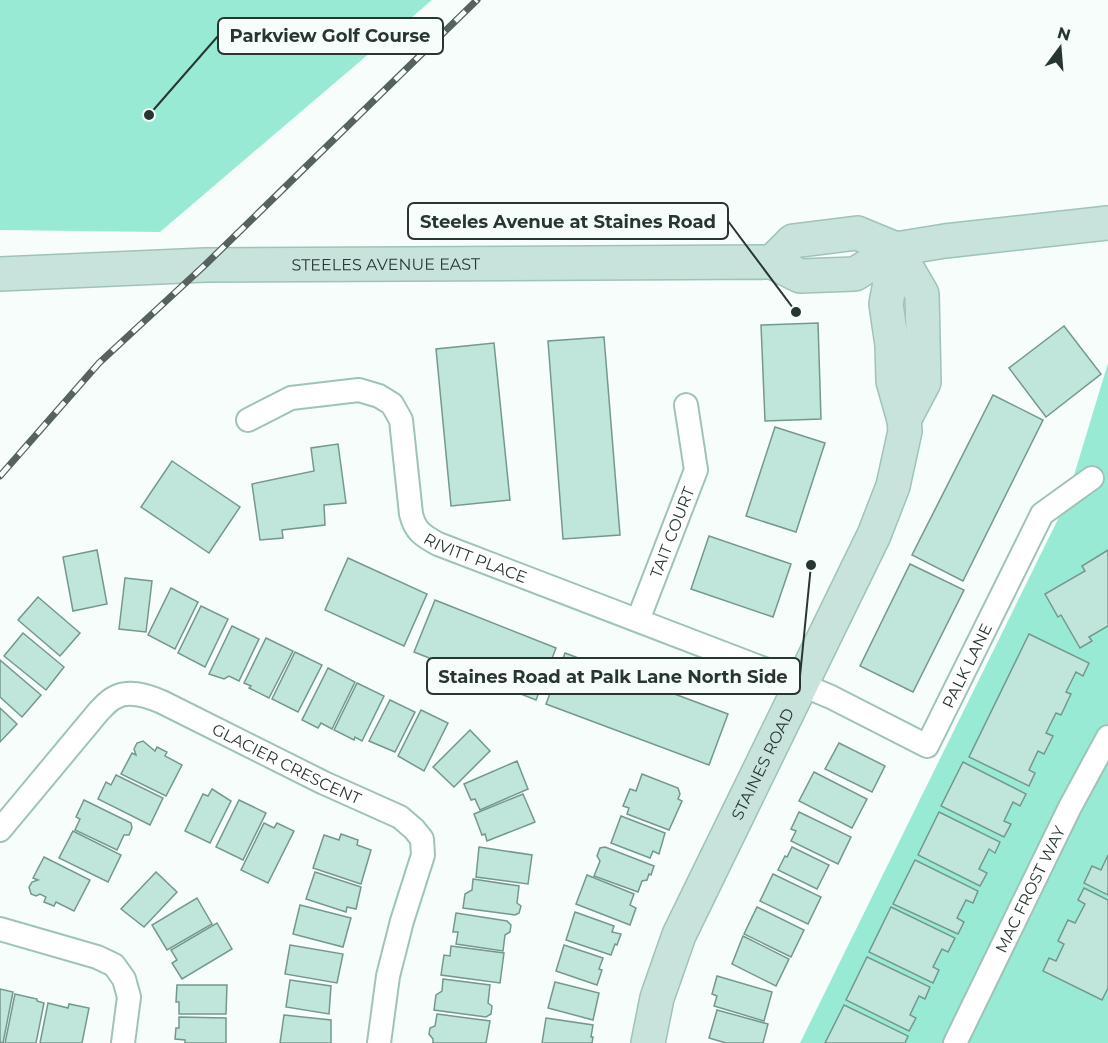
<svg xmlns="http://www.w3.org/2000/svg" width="1108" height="1043" font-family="Montserrat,sans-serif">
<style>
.green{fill:#99ead4}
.building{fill:#c0e5da;stroke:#75988e;stroke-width:1.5}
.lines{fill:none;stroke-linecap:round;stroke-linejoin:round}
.street-casing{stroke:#9fc3b8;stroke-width:26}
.secondary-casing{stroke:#9fc3b8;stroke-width:36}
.street{stroke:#fff;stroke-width:22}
.secondary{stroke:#c8e2dc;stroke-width:33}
.rail-casing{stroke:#56625e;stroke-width:7}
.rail{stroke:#f6fdfb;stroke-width:4.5;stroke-dasharray:14;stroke-linecap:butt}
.labels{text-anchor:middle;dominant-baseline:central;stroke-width:4.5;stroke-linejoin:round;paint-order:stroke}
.street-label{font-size:16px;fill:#283632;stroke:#f6fdfb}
.leader{fill:none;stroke:#283632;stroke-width:2}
.callout-dot{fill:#283632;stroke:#f6fdfb;stroke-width:2}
.callout{fill:#f6fdfb;stroke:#283632;stroke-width:2}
.callout-label{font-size:18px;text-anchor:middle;font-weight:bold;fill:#283632}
</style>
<rect width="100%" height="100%" fill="#f6fdfb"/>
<g class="green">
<path d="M0,0H432L160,232L0,230Z"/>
<path d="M1108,363V1043H800L1065,505Z"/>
</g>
<g class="building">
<path d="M818,323L821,419L765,421L761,325Z"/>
<path d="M1064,326L1101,374L1046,417L1009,368Z"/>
<path d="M604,337L620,535L563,539L548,341Z"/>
<path d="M494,343L510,500L451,506L436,349Z"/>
<path d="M993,395L1043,420L963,581L912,555Z"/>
<path d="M775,427L825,443L796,532L746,516Z"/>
<path d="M338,444L346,503L324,505L325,525L282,530L283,538L260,540L252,484L314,471L311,448Z"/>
<path d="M172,461L240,507L209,553L141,507Z"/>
<path d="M709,536L791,564L773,617L691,589Z"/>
<path d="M97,550L107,604L73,611L63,557Z"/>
<path d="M1108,550V626L1089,637L1092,641L1080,648L1061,615L1058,617L1045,594L1085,571L1082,566Z"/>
<path d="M348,558L427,594L404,646L325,610Z"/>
<path d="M910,564L964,590L913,692L860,666Z"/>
<path d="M125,578L152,581L146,632L119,629Z"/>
<path d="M171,588L198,602L175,649L148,635Z"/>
<path d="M38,597L80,633L60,656L18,620Z"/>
<path d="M435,600L556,648L536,700L414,652Z"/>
<path d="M201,606L228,619L205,667L178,653Z"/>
<path d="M232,626L259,639L239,681L229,676L224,679L209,674Z"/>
<path d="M23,633L64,667L46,690L4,656Z"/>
<path d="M1029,634L1089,663L1083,676L1076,672L1066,692L1071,694L1061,715L1056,713L1046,733L1053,736L1044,754L1038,751L1029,770L1035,773L1029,786L969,757Z"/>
<path d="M266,638L293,651L269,698L249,688L251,686L244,683Z"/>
<path d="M295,652L322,665L298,712L272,699Z"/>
<path d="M565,653L728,714L709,765L546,704Z"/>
<path d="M0,660L41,695L22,717L0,697Z"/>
<path d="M328,668L355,682L332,729L321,723L318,728L302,720Z"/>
<path d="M357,683L384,696L362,741L355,737L354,740L334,730Z"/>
<path d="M390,700L415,712L395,752L369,741Z"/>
<path d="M0,708L17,724L0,742Z"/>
<path d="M421,710L448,723L424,771L398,756Z"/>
<path d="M470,730L490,751L454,787L433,767Z"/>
<path d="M143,741L155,751L157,747L167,752L165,756L182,765L166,796L121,774L132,753L136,755L134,749L137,743Z"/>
<path d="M839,743L885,766L872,792L825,769Z"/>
<path d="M517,761L528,789L480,810L475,799L471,800L464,784Z"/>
<path d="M963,762L1026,794L1020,806L1013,802L1004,821L1011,824L1004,837L941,806Z"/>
<path d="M814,772L867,799L852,828L799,801Z"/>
<path d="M642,774L678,788L680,794L678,799L682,801L669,830L627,814L629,808L623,806L630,789L636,791Z"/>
<path d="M116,775L163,798L150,825L98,799L106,782L111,785Z"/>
<path d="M212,789L231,801L210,843L185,831L203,794L208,796Z"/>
<path d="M523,794L535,822L487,841L485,834L482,835L474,814Z"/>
<path d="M84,800L131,823L132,828L129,835H124L117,850L75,830L80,819L76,817Z"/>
<path d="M239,800L266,813L243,860L216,847Z"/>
<path d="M799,812L851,837L838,864L791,841L796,831L791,829Z"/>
<path d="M939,812L1000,842L995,853L989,849L979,869L987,873L980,886L918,855Z"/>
<path d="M621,816L665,833L659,854L653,851L650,858L611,843Z"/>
<path d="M264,823L274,828L277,823L294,831L268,883L241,870Z"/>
<path d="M73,831L121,855L108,882L59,858Z"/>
<path d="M341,834L358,840L357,845L371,850L361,884L313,868L324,835L339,840Z"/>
<path d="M479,847L532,855L528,884L476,877Z"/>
<path d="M605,847L654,866L651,875L649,874L647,880L642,881L638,892L594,876L600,861L597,856L600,848Z"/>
<path d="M792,847L829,865L817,889L778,870L785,856L787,857Z"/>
<path d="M1108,855V895L1084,883L1092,866L1101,870Z"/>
<path d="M44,857L90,880L74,911L56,902L54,906L44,902L46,897L40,894L36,896L31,894L29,887L32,882L38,880L33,878Z"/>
<path d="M915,860L978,891L973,903L966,900L957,918L964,922L958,934L893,904Z"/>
<path d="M156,872L177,892L144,927L121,909Z"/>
<path d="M315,872L361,887L356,909L347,907L346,912L306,899Z"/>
<path d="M773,874L821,897L808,924L760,901Z"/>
<path d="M587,875L634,894L630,905L636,908L630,925L576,904Z"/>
<path d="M473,879L519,886L517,903L521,906L519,913L515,915L463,908L465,894L472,890Z"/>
<path d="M1084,888L1108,900V988L1102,1000L1043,971L1049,958L1056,961L1064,944L1058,941L1068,920L1075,923L1085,904L1078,900Z"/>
<path d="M197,898L212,924L167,950L152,925Z"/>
<path d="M300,905L351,918L343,947L293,934Z"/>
<path d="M757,907L804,930L791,957L744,934Z"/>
<path d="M891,907L955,938L948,952L942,949L933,967L939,970L933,983L869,952Z"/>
<path d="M575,912L614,926L612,932L621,934L617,945L615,944L611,955L566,940Z"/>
<path d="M456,913L507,921L511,925L510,932L505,935L503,951L456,944L458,932H453Z"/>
<path d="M217,923L232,949L182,979L172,963L177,960L171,950Z"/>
<path d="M743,936L789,959L776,986L732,964Z"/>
<path d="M290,945L343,954L337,983L285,974Z"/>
<path d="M564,945L603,958L599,969L602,970L597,985L556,971Z"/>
<path d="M451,946L504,953L500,983L441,975L444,955L450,956Z"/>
<path d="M867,957L930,987L925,999L919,996L910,1015L916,1018L909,1031L846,1000Z"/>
<path d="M717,976L772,992L764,1021L714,1006L717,996L712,994Z"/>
<path d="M443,979L490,985L488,1003L492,1006L491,1014L486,1017L434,1010L436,995L442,991Z"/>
<path d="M290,980L331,986L329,1014L286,1007Z"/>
<path d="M555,982L599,993L593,1020L548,1008Z"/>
<path d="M177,985H227L226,1014H179V1002H176Z"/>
<path d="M0,989L13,992L3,1043L0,1042Z"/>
<path d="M15,994L37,999V1001L44,1003L36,1043H5Z"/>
<path d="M48,1003L68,1008L69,1004L89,1008L82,1043H40Z"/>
<path d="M844,1005L908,1036L905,1043H825Z"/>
<path d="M717,1010L768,1024L763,1043H726L709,1038Z"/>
<path d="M437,1014L490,1021L486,1043H433V1039L429,1034L430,1028L435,1026Z"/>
<path d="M284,1015L331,1020V1043H280Z"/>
<path d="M179,1017L226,1018V1043H185V1040L175,1039L176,1028H179Z"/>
<path d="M546,1018L593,1025L591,1037H593L592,1043H542Z"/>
</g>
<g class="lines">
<defs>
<g id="street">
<path id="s1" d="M248,420L291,398L359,390L379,396L392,404L401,420L411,514C415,531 423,536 438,544L767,670L831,697L927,746L1042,514L1092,478"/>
<path id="s2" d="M638,620L696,470L686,405"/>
<path id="s3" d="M0,830L99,711C103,707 108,701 114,698C128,689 148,696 162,702L324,783L400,817L414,829L422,839L423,855L402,921L388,976L379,1043"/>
<path d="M0,929L97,957L114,965L124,979L129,997L123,1043"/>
<path id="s4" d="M955,1043L1070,807L1108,737"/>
</g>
<g id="secondary">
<path d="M896,249L922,294L924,382L904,420"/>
<path d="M772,262L793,241L857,233L896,249"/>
<path id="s5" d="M0,274L205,265L772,262L800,276L855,274L896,249L945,241L1108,223"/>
<path id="s6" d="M648,1043L657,998L679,935L874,535L893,486L905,431L904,420L893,381L892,345L886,304L896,249"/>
</g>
</defs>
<use href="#street" class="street-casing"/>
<use href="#secondary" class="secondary-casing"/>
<use href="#street" class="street"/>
<use href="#secondary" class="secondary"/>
<defs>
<path id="rail" d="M0,476L99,363L205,265L477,0"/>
</defs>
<use href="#rail" class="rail-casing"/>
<use href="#rail" class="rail"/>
</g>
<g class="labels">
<g class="street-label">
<text stroke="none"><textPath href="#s5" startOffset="386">STEELES AVENUE EAST</textPath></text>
<text stroke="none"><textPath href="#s2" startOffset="94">TAIT COURT</textPath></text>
<text stroke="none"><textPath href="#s1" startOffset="348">RIVITT PLACE</textPath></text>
<text stroke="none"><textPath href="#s1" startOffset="927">PALK LANE</textPath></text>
<text stroke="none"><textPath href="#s3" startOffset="364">GLACIER CRESCENT</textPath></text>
<text stroke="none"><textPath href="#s6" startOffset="303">STAINES ROAD</textPath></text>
<text stroke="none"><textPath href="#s4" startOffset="171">MAC FROST WAY</textPath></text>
</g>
</g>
<path class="leader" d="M149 115L218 36M796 312L728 221M811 565L800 676"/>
<g class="callout-dot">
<circle cx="149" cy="115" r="6"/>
<circle cx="796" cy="312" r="6"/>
<circle cx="811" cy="565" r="6"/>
</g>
<g class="callout">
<rect x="218" y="18" width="225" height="36" rx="6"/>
<rect x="408" y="203" width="320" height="36" rx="6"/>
<rect x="427" y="658" width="373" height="36" rx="6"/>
</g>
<g class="callout-label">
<text x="330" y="42">Parkview Golf Course</text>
<text x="568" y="228">Steeles Avenue at Staines Road</text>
<text x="613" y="683">Staines Road at Palk Lane North Side</text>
</g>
<g transform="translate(1060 48) rotate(16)" stroke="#f6fdfb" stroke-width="4.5" paint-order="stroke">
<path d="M0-4.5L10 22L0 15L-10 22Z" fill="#283632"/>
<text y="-9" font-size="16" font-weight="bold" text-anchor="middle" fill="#283632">N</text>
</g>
</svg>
